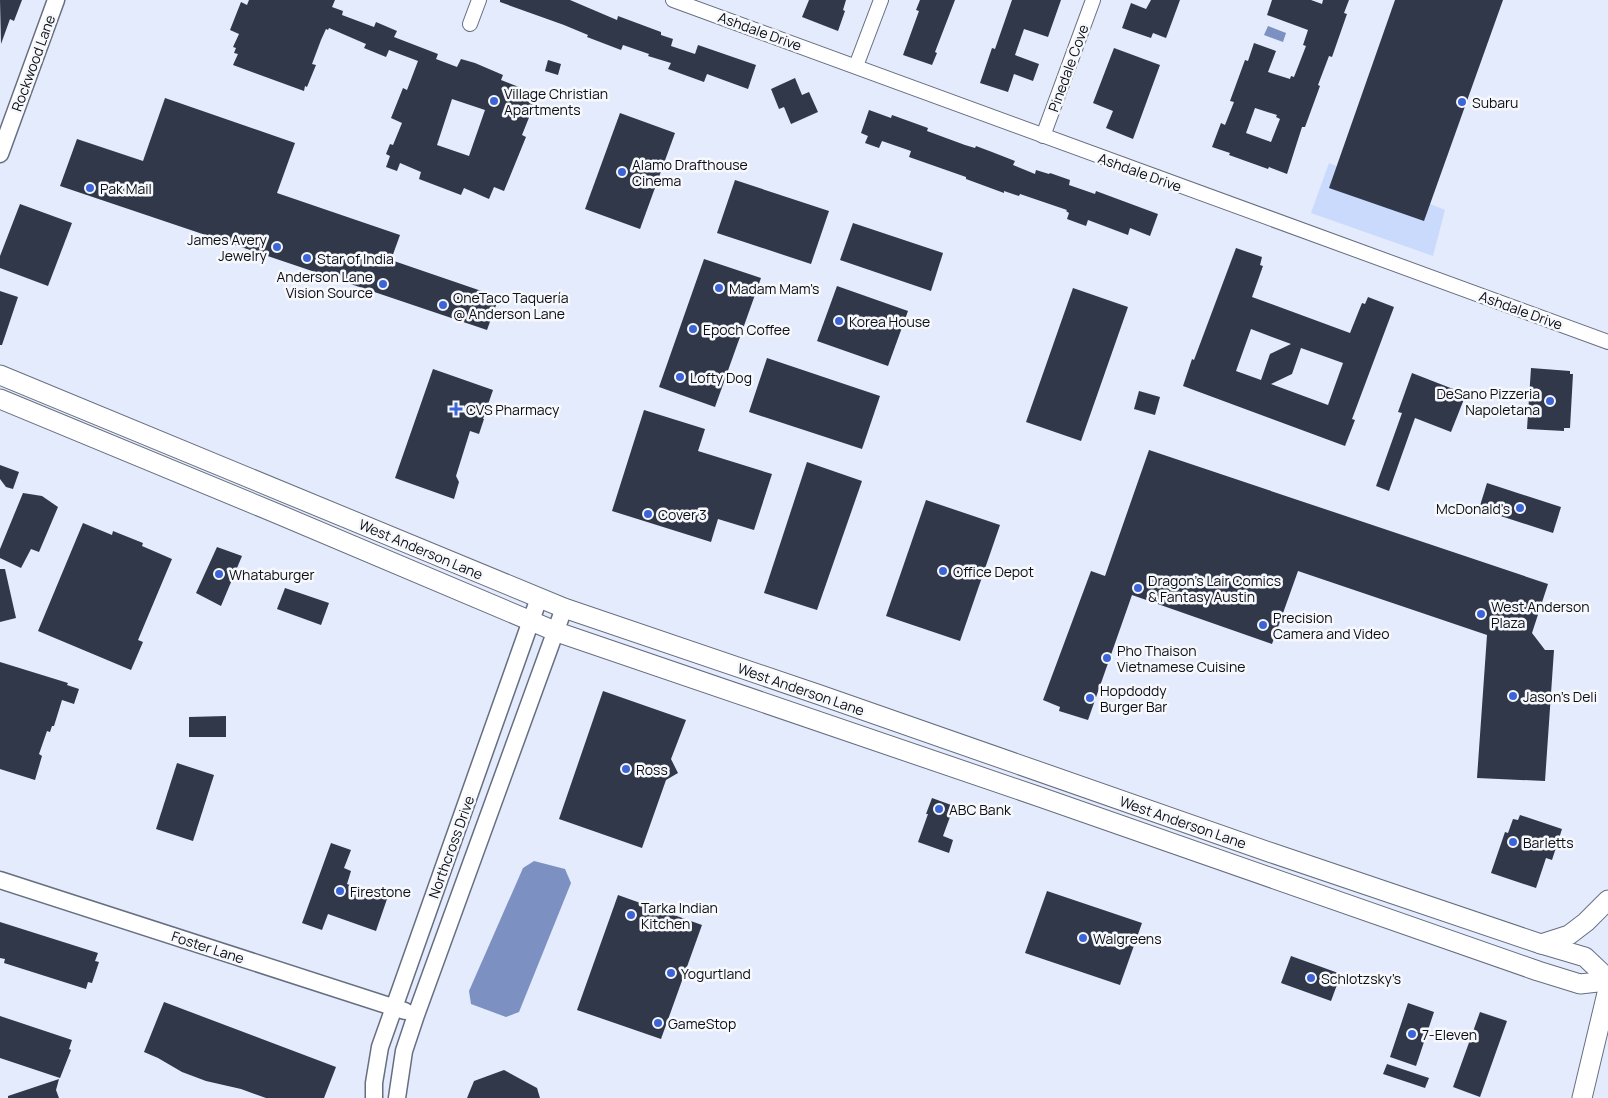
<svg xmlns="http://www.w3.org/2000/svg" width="1608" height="1098" font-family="Manrope,sans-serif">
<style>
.green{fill:#cadafd}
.water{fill:#7c91c2}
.building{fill:#313849;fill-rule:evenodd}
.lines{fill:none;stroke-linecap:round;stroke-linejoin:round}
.minor-casing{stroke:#666e81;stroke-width:16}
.tertiary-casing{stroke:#666e81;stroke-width:19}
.secondary-casing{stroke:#666e81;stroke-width:21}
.minor{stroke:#fff;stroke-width:14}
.tertiary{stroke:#fff;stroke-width:16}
.secondary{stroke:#fff;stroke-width:19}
.poi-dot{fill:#3d64d6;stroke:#f6f8fc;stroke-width:2}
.labels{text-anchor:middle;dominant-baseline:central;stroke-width:5;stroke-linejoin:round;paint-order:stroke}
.street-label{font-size:14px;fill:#0a0d14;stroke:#f6f8fc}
.poi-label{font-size:14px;fill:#0a0d14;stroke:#f6f8fc;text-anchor:start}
</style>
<rect width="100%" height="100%" fill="#e3ebfc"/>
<path class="green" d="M1329,163L1445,210L1433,256L1311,213Z"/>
<g class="water">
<path d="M1268,26L1286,33L1283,42L1264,35Z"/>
<path d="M534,861L565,869L571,883L519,1012L506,1017L471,1004L469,991L523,868Z"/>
</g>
<g class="building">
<path d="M0,0H22L14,21L10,19L1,44Z"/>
<path d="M249,0H335L332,7L343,11L342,15L374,27L376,22L397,31L394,37L438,54L436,59L457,67L461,59L475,63L503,75L501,80L534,93L530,103L534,105L522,135L526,137L504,191L494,187L489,199L464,188L461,195L419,179L421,172L400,163L397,171L386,167L390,156L386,154L390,144L393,145L402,123L391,118L403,88L407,90L418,61L389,50L386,57L364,48L366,44L329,28L328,30L326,29L321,40L312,64L316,65L307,87L305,86L304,91L233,65L238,54L234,53L236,48L233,47L239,34L230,30L241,2L247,5ZM452,99L485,110L469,156L437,145Z"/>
<path d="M500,0H570L617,20L618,16L661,32V35L673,39L671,46L695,54L698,45L756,65L748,89L707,74L704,82L668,69L671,63L648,56L649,54L623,45L621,50L587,37L588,35L564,25L500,2Z"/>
<path d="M809,0H846L843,10L845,11L838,31L802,17Z"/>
<path d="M920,0H955L935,52L937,53L932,65L903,55L919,11L916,10Z"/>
<path d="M1012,0H1061L1048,37L1024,29L1015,55L1039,64L1033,81L1014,74L1008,92L980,83L992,48L995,49Z"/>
<path d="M1151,0H1180L1166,38L1153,33L1151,38L1122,28L1131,3L1146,9Z"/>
<path d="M1272,0H1311L1322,4L1323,0H1349L1344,13L1347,14L1332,57L1329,56L1318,85L1320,86L1305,127H1302L1287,174L1269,167L1268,169L1229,155L1230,153L1212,147L1221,123L1225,125L1234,102L1230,101L1245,60L1248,61L1254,43L1276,51L1268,72L1290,79L1291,76L1294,77L1306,46L1303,45L1308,30L1267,15ZM1255,108L1277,115L1276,117L1280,119L1271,142L1246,133Z"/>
<path d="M1395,0H1503L1424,221L1329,188Z"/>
<path d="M1114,48L1160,65L1133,139L1106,128L1113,111L1093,103Z"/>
<path d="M548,60L561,64L558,75L545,71Z"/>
<path d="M795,78L802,95L809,92L818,112L791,124L784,107L779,109L771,89Z"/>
<path d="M165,98L295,143L277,193L400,235L391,260L499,297L487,330L60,186L77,139L143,161Z"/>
<path d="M869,110L891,118L892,115L928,128L927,131L965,145L975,148L976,146L992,152L1015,161L1013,165L1035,174L1036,170L1049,174L1050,173L1070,180L1069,185L1095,194L1096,191L1158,214L1150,236L1130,228L1128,235L1088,220L1086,226L1067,219L1069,213L1066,211L1067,210L1020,194L1019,196L1004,191V193L966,179V177L909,157L911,151L882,141L879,148L865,143L868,136L861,133Z"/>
<path d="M620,113L675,133L640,229L585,209Z"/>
<path d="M735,180L829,211L811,264L717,233Z"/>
<path d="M20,204L72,223L48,286L0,268V256Z"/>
<path d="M853,223L943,253L931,291L840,260Z"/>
<path d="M1236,248L1262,257L1260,265L1263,266L1252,297L1350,333L1362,303L1365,304L1368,297L1394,307L1352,419L1355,420L1345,446L1183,386L1192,359L1194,360ZM1251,329L1291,344L1270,354L1261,380L1236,371ZM1301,348L1343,363L1328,405L1271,384L1292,374Z"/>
<path d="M704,259L761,278L715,407L659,387Z"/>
<path d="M837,286L908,311L888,366L817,341Z"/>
<path d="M1073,288L1128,307L1081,441L1026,422Z"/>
<path d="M0,291L18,297L2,345H0Z"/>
<path d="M767,358L880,396L862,449L749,412Z"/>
<path d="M1531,368L1570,371V374H1573L1570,428H1564V431L1527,429Z"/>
<path d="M433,369L493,390L483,419H484L479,434L470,431L456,476L459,482L454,499L395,478Z"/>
<path d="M1412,373L1466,394L1451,432L1415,418L1389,491L1376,486L1402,413L1398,412Z"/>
<path d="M1139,391L1160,397L1155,415L1134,409Z"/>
<path d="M644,410L705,429L698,451L772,474L754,530L718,519L711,542L612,511Z"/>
<path d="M1149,450L1548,584L1532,633L1545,650H1554L1545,781L1477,778L1487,635L1298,571L1272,644L1132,595L1088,720L1059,711L1060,707L1043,700L1091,571L1105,576Z"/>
<path d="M807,462L862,481L817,610L764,593Z"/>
<path d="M0,465L19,472L13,489L6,487L0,479Z"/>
<path d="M1487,483L1561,507L1553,533L1479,509Z"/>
<path d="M23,493L42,496L58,507L39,552L31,549L21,568L0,558V549Z"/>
<path d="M926,500L1000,525L960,641L886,616Z"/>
<path d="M83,523L112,535L113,531L143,543L142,546L172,559L138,640L143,642L131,670L38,631Z"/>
<path d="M217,547L242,556L221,606L196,593Z"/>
<path d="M0,569H5L16,618L0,622Z"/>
<path d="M285,588L329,603L321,625L277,609Z"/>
<path d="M0,662L68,683L67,685L79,689L74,704L62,700L54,726H52L50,732L47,731L39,754L42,756L35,780L0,769Z"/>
<path d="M603,691L686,720L671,759L678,773L666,780L642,848L559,819Z"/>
<path d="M226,716V737H189V717Z"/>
<path d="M177,763L214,775L193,841L156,829Z"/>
<path d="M932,798L954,806L943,836L953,840L949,853L918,842L928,814H926Z"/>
<path d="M1520,815L1562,829L1552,860L1546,858L1536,888L1491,873L1505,832L1508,833L1513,819L1518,820Z"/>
<path d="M331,843L351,850L344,868L351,871L347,884L387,899L376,931L328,914L322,930L302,923Z"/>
<path d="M1047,891L1142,923L1120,985L1025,953Z"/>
<path d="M618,895L702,925L661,1039L577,1010Z"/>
<path d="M0,922L98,953L95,961L99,962L92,983L88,982L86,989L4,963L5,959L0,958Z"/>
<path d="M1291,956L1341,974L1331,1001L1281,983Z"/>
<path d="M164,1002L336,1067L324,1098H266L241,1089L206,1081L182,1072L158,1058L144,1052Z"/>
<path d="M1408,1003L1434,1012L1416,1066L1390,1057Z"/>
<path d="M1480,1012L1507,1021L1480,1097L1453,1087Z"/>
<path d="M0,1016L72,1040L69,1049L71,1050L60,1078L0,1058Z"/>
<path d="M1387,1064L1429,1078L1425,1088L1383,1074Z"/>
<path d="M504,1070L537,1088L540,1098H467L474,1081Z"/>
<path d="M59,1079L56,1090L59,1098H8V1096Z"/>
</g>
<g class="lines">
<defs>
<g id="minor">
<path d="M673,0L1608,342"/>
<path d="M470,24L479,0"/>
<path d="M856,66L881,0"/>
<path d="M1043,136L1093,0"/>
</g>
<g id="tertiary">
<path d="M0,154L56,0"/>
<path d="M0,880L405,1011"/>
<path d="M374,1098V1083L380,1047L539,598"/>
<path d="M397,1098L404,1051L416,1015L564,608"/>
</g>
<g id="secondary">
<path d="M0,375L564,608L820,695L1272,853L1541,944L1585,957L1608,979"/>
<path d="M0,399L278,514L557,632L1040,797L1538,971L1580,984L1608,981"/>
<path d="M1541,944L1569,935L1586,922L1608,900"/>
<path d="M1582,1098L1608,989"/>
</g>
</defs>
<use href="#minor" class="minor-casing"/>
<use href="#tertiary" class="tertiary-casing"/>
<use href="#secondary" class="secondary-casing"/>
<use href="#minor" class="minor"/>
<use href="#tertiary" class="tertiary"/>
<use href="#secondary" class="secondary"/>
</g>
<g class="poi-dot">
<circle cx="494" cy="101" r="5"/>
<circle cx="1462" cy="102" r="5"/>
<circle cx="622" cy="172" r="5"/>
<circle cx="90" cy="188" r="5"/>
<circle cx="277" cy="247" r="5"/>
<circle cx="307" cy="258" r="5"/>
<circle cx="383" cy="284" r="5"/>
<circle cx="719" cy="288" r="5"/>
<circle cx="443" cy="305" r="5"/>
<circle cx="839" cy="321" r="5"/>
<circle cx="693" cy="329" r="5"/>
<circle cx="680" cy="377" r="5"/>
<circle cx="1550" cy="401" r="5"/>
<path d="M453.5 401.5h5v5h5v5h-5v5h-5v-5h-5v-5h5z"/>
<circle cx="1520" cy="508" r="5"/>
<circle cx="648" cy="514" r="5"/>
<circle cx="943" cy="571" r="5"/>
<circle cx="219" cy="574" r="5"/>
<circle cx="1138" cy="588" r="5"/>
<circle cx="1481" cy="614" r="5"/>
<circle cx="1263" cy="625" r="5"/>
<circle cx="1107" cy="658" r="5"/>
<circle cx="1513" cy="696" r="5"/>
<circle cx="1090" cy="698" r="5"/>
<circle cx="626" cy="769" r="5"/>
<circle cx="939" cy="809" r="5"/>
<circle cx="1513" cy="842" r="5"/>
<circle cx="340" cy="891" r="5"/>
<circle cx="631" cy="915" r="5"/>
<circle cx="1083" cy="938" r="5"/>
<circle cx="671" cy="973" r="5"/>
<circle cx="1311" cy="978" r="5"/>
<circle cx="658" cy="1023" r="5"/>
<circle cx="1412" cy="1034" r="5"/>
</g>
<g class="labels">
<g class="street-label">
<text transform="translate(760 31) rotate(20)">Ashdale Drive</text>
<text transform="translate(33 63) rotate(-70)">Rockwood Lane</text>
<text transform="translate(1068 68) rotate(-70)">Pinedale Cove</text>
<text transform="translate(1140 172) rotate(20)">Ashdale Drive</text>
<text transform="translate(1521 310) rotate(20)">Ashdale Drive</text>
<text transform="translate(421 549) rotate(23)">West Anderson Lane</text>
<text transform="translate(801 689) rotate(19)">West Anderson Lane</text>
<text transform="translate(1183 822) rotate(19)">West Anderson Lane</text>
<text transform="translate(451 847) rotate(-70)">Northcross Drive</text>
<text transform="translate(208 947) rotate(18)">Foster Lane</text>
</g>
<g class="poi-label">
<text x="504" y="93">Village Christian<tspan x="504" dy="16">Apartments</tspan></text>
<text x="1472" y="102">Subaru</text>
<text x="632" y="164">Alamo Drafthouse<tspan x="632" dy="16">Cinema</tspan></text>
<text x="100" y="188">Pak Mail</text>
<text x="267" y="239" text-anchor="end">James Avery<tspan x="267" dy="16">Jewelry</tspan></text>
<text x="317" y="258">Star of India</text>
<text x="373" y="276" text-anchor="end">Anderson Lane<tspan x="373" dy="16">Vision Source</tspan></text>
<text x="729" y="288">Madam Mam's</text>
<text x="453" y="297">OneTaco Taquería<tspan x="453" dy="16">@ Anderson Lane</tspan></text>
<text x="849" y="321">Korea House</text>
<text x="703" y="329">Epoch Coffee</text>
<text x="690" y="377">Lofty Dog</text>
<text x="1540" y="393" text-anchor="end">DeSano Pizzeria<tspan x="1540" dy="16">Napoletana</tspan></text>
<text x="466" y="409">CVS Pharmacy</text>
<text x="1510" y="508" text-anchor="end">McDonald's</text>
<text x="658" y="514">Cover 3</text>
<text x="953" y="571">Office Depot</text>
<text x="229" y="574">Whataburger</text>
<text x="1148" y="580">Dragon's Lair Comics<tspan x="1148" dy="16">&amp; Fantasy Austin</tspan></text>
<text x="1491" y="606">West Anderson<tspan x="1491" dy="16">Plaza</tspan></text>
<text x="1273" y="617">Precision<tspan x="1273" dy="16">Camera and Video</tspan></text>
<text x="1117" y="650">Pho Thaison<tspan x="1117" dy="16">Vietnamese Cuisine</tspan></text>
<text x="1100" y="690">Hopdoddy<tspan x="1100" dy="16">Burger Bar</tspan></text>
<text x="1523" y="696">Jason's Deli</text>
<text x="636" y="769">Ross</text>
<text x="949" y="809">ABC Bank</text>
<text x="1523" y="842">Barletts</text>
<text x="350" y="891">Firestone</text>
<text x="641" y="907">Tarka Indian<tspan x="641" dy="16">Kitchen</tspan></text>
<text x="1093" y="938">Walgreens</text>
<text x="681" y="973">Yogurtland</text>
<text x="1321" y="978">Schlotzsky's</text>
<text x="668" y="1023">GameStop</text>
<text x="1422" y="1034">7-Eleven</text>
</g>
</g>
</svg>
